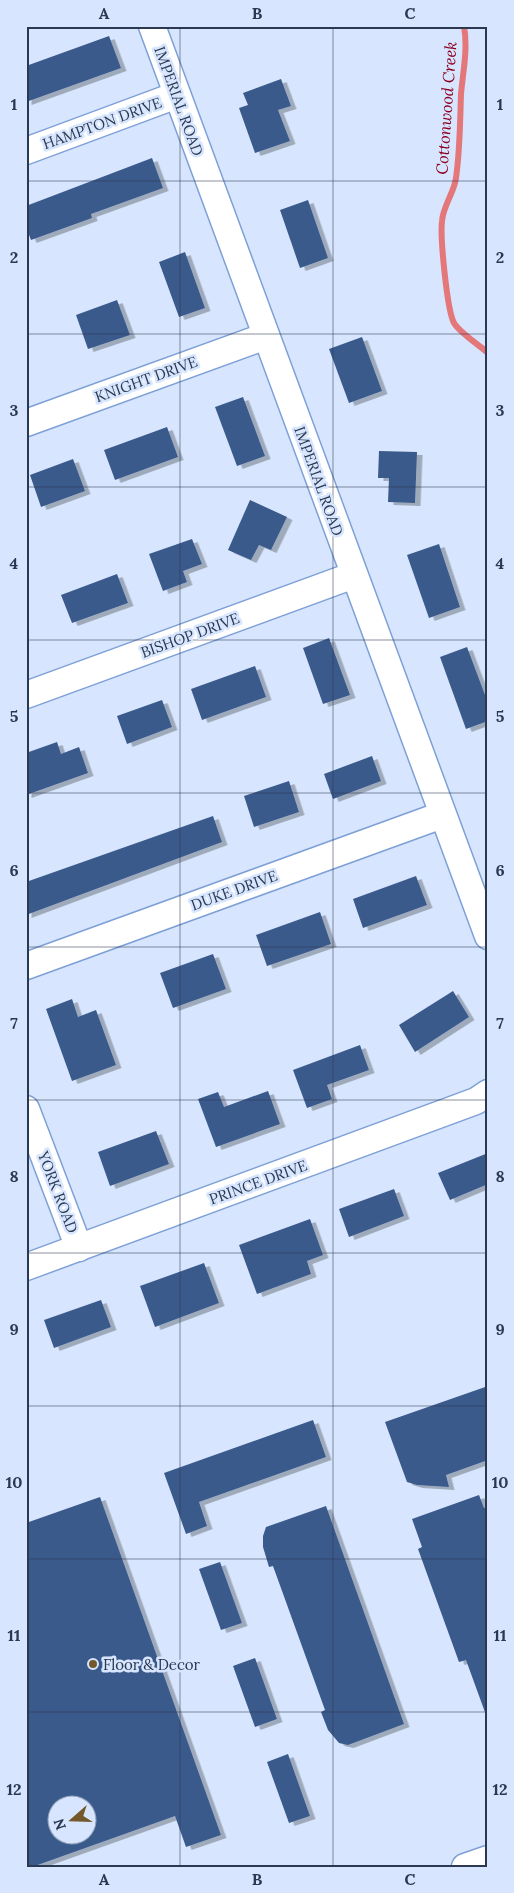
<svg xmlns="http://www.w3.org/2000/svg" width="514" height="1893" font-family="Lora,serif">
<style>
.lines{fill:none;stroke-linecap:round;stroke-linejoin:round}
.stream{stroke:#e37779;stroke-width:6}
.building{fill:#3b5a8c;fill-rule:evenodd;filter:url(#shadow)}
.minor-casing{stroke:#7ea0d7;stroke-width:29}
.minor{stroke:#fff;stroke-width:26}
.grid{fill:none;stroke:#2b3950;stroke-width:1;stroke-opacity:0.55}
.poi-dot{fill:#72582a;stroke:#d7e6fe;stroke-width:2}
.labels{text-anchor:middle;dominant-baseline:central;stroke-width:5;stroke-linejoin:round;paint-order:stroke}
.street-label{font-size:15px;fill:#2b3950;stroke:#d7e6fe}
.poi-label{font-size:15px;fill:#2b3950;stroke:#d7e6fe;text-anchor:start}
.water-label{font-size:16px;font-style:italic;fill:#8d0021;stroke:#d7e6fe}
.neatline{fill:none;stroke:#2b3950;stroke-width:2}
.grid-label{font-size:16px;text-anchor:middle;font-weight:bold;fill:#2b3950}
</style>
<defs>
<filter id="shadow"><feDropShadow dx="5.5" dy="3" stdDeviation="0" flood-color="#0004"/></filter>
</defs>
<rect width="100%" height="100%" fill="#d7e6fe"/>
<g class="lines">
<path class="stream" d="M464,26C468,50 463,71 461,94C460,123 460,150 456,178C454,193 443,206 442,221C440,237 447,310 454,323C459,332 479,345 488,353"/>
</g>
<g class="building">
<path d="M109,36L121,68L26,102V66Z"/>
<path d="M281,79L291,106L278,110L290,141L255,153L239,108L248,105L243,93Z"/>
<path d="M152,158L163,188L91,214L92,218L31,240L26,227V206Z"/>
<path d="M308,200L328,258L300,268L280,210Z"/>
<path d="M185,252L205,308L179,317L159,262Z"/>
<path d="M117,300L130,335L88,349L76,315Z"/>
<path d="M362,337L382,391L349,403L329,349Z"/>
<path d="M243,397L265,456L237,466L215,407Z"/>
<path d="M167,427L178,457L115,480L104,450Z"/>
<path d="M379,451L417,452L415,503L388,502L389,478H378Z"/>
<path d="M73,459L85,491L41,507L30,475Z"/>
<path d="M250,500L287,517L271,550L259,545L251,560L228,550Z"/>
<path d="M192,539L202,564L183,571L187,582L163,591L149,554Z"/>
<path d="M439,544L460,607L429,618L407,555Z"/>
<path d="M117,574L128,603L72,623L61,595Z"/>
<path d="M329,638L350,695L323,704L303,648Z"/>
<path d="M467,647L488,703V721L466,729L440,657Z"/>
<path d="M255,666L266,697L202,720L191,689Z"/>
<path d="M162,700L172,727L127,744L117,716Z"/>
<path d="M57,742L61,754L79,747L88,773L26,795V753Z"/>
<path d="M372,756L381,781L333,799L324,774Z"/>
<path d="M289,781L299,812L254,827L244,796Z"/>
<path d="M213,816L222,842L26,915V882Z"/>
<path d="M416,876L427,905L363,928L353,899Z"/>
<path d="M320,912L331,944L267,966L256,935Z"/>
<path d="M213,954L226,989L173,1008L160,973Z"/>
<path d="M453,991L469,1017L415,1052L399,1025Z"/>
<path d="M72,999L78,1017L96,1010L116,1065L72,1081L46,1009Z"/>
<path d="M360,1045L369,1070L327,1085L332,1099L307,1108L293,1070Z"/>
<path d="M268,1091L280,1124L216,1147L198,1099L218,1092L224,1107Z"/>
<path d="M156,1131L169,1164L110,1186L98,1152Z"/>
<path d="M488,1153V1184L450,1200L438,1173Z"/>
<path d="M394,1189L404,1216L349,1237L339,1209Z"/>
<path d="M310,1219L323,1255L307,1261L311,1274L257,1294L239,1245Z"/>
<path d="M204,1263L219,1303L155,1327L140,1286Z"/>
<path d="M101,1300L111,1327L54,1348L44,1320Z"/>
<path d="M488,1386V1460L446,1475L449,1487L417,1485L407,1482L385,1422Z"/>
<path d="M313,1420L326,1457L199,1502L207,1526L186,1534L164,1473Z"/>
<path d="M479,1495L484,1508L488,1506V1714L486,1715L466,1660L459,1662L418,1549L422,1547L412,1519Z"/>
<path d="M100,1497L221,1835L186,1847L175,1816L32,1867H26V1523ZM58,1806H88V1836H58Z"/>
<path d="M326,1506L404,1724L348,1745L339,1743L328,1730L321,1712L325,1710L273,1566L269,1567L263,1547V1536L266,1527Z"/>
<path d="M220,1562L242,1623L221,1630L199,1569Z"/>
<path d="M255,1658L277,1719L255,1727L233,1666Z"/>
<path d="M288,1754L310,1816L289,1823L267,1762Z"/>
</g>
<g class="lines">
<defs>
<g id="minor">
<path d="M152,26L488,936"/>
<path d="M26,151L177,95"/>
<path d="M26,423L266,336"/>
<path d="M26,695L354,575"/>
<path d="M26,966L442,815"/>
<path d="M26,1109L79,1248"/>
<path d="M26,1267L476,1101L488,1093"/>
<path d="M465,1867L488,1859"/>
</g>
</defs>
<use href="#minor" class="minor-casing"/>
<use href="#minor" class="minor"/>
</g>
<path class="grid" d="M180,26V1867M333,26V1867M26,181H488M26,334H488M26,487H488M26,640H488M26,793H488M26,947H488M26,1100H488M26,1253H488M26,1406H488M26,1559H488M26,1712H488"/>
<circle class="poi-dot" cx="93" cy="1664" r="5"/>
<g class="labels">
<g class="street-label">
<text transform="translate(179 101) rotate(70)">IMPERIAL ROAD</text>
<text transform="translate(102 123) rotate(-20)">HAMPTON DRIVE</text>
<text transform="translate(146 379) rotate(-20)">KNIGHT DRIVE</text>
<text transform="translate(319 481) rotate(70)">IMPERIAL ROAD</text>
<text transform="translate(190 635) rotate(-20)">BISHOP DRIVE</text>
<text transform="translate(234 890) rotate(-20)">DUKE DRIVE</text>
<text transform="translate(258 1182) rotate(-20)">PRINCE DRIVE</text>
<text transform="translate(58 1192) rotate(69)">YORK ROAD</text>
</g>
<g class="poi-label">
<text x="103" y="1664">Floor &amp; Decor</text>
</g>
<g class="water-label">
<text transform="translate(446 108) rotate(-86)">Cottonwood Creek</text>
</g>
</g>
<rect width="514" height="1893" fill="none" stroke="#d7e6fe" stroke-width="55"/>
<g transform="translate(72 1820) rotate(250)"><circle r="24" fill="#d7e6fe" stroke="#92a1b8"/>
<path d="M0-4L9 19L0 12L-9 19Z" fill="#72582a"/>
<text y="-8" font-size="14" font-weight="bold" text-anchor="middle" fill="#2b3950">N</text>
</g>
<rect x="28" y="28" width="458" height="1838" class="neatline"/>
<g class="grid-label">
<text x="104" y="19">A</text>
<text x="257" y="19">B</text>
<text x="410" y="19">C</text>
<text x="14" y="110">1</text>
<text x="500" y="110">1</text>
<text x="14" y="263">2</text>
<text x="500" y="263">2</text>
<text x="14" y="416">3</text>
<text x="500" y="416">3</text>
<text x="14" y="569">4</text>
<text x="500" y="569">4</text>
<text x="14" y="722">5</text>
<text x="500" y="722">5</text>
<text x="14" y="876">6</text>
<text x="500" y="876">6</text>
<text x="14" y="1029">7</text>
<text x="500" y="1029">7</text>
<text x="14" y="1182">8</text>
<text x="500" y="1182">8</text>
<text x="14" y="1335">9</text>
<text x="500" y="1335">9</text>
<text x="14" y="1488">10</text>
<text x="500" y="1488">10</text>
<text x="14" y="1641">11</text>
<text x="500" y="1641">11</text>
<text x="14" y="1795">12</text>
<text x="500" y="1795">12</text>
<text x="104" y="1885">A</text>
<text x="257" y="1885">B</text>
<text x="410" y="1885">C</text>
</g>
</svg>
